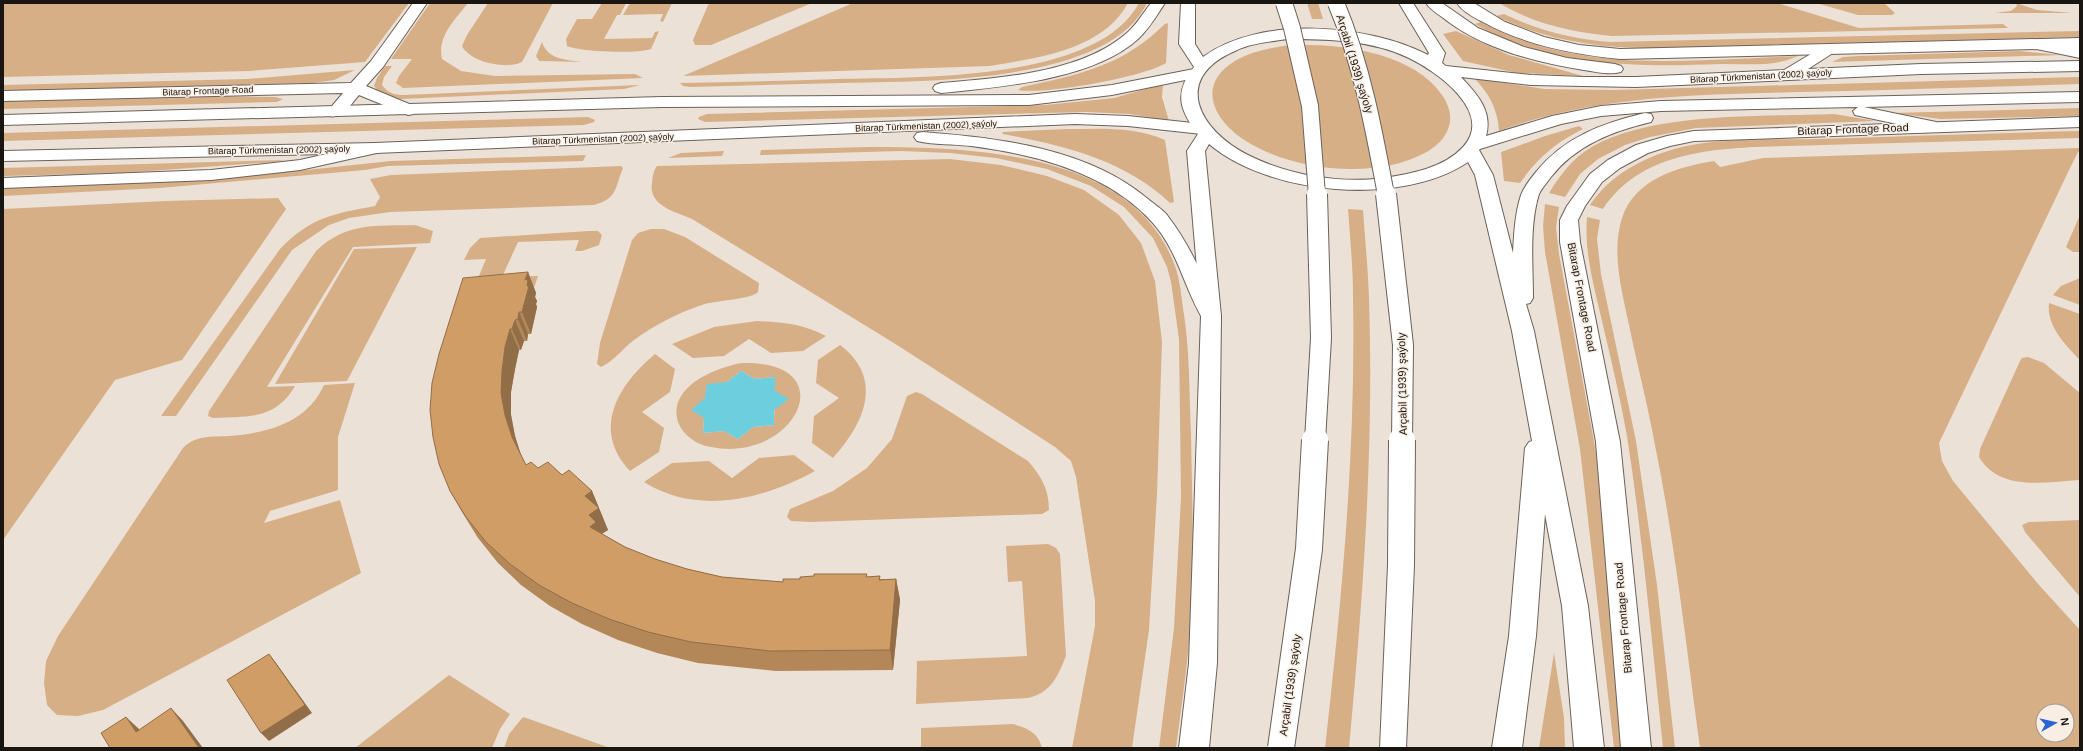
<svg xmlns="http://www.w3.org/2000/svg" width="2083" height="751" font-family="Arial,sans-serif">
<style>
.green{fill:#d7af87;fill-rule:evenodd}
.water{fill:#6dcfde}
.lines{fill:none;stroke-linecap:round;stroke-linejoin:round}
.street-casing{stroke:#6c625a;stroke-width:2}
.secondary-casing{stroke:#6c625a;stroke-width:2}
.primary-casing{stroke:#6c625a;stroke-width:2}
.street{fill:#fff;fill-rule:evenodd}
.secondary{fill:#fff;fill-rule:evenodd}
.primary{fill:#fff;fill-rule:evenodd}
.primary-bridge-far2-casing{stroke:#6c625a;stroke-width:18;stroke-linecap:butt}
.primary-bridge-far1-casing{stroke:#6c625a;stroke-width:22;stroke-linecap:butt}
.primary-bridge-casing{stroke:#6c625a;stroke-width:28;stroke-linecap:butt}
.primary-bridge-far2{stroke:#fff;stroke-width:16}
.primary-bridge-far1{stroke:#fff;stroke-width:20}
.primary-bridge{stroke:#fff;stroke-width:26}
.wall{fill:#b48759}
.shaded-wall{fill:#926e48}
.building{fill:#d19d67;stroke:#926e48}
.labels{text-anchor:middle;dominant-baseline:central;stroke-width:3;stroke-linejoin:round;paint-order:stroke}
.far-street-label{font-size:9px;fill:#191612;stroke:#f9eee4}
.street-label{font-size:11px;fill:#191612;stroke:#f9eee4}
</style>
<rect width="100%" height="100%" fill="#ece1d7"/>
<g class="green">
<path d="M3,3H409L365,62L249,71L3,77Z"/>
<path d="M430,3H468C455,20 437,36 442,59L461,71L495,76L635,74L643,78L403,88L396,83L399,76L412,59H391Z"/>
<path d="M488,3H553L522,62C506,70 470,62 462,46L467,35Z"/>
<path d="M602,3H626L620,15H617L604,39L652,38L655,32L659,31L651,49C636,54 582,52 567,46L566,39L577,19H592Z"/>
<path d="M630,3H672L663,22L660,21L663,14L623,15Z"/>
<path d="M709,3H812L711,45H695L693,40Z"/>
<path d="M853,3H1128C1103,50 1037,58 990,66L683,76Z"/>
<path d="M1139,3H1147C1108,85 919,81 842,83C791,84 741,86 690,87L683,86L680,83C733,82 785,81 837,79C916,77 1097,82 1139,3Z"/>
<path d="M1307,3H1318L1323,19H1312Z"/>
<path d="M1499,3H1777L1859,28L2003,24L2008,28L1612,36C1572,32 1534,24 1499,3Z"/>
<path d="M1816,3H1884L1895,13L1892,15H1858Z"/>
<path d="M2016,3L2037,10L2072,13H1994L2011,11L2017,6Z"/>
<path d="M1504,14C1537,30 1573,39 1610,42L2080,31V37L1651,48C1597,48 1545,40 1496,16Z"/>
<path d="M1481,22C1578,75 1692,60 1798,56C1775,67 1748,64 1723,64C1635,67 1554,68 1475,24Z"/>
<path d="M1168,23L1166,63C1144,77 1045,95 1018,90L1022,87C1064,78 1109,69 1144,42C1151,37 1158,30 1165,24Z"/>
<path d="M1456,31L1509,55L1583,76L1517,73L1463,61L1443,34Z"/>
<path d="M542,42C548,60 567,60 583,62L539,61L536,56Z"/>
<path d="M1290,45C1338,43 1413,52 1442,95C1449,105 1453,117 1448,129C1441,148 1419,157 1400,163C1351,176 1289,168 1246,141C1214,121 1195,85 1235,61C1252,51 1271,48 1290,45Z"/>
<path d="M2019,51L2062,55L1832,62L1843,57L1859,56Z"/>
<path d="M385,66H392L384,77L382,85C388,93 394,95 404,95L640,85L624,89L401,99C390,98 380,96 374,86L377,78Z"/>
<path d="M355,70L334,80L313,83L3,91V85L247,79Z"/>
<path d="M2080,77V84C1987,87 1894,90 1801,92C1699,95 1597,95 1499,131C1498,110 1489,93 1474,78L1544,89L1614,90Z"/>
<path d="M1163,84L1162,97L1169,121L1130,114L1086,112L705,122L698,119L699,117L707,114L1045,105L1114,98Z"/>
<path d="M209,96L275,97L283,99L277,102L3,109V101Z"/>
<path d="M2080,108V116L1941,119L1892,113Z"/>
<path d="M1834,114L1876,121L1696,128L1650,137L1625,145L1598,159L1580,174L1565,197L1549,193C1559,177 1569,163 1584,152C1642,111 1764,117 1834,114Z"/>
<path d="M588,117L595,120L594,122L584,125L3,141V133Z"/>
<path d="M1579,126L1583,129C1555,143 1538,158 1520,183L1504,181L1501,152L1545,136Z"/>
<path d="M1067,129C1099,129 1135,126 1165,140L1174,202L1170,203C1123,159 1064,146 1003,134L1002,132Z"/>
<path d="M2080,131V138L1754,147C1697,150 1637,158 1603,209L1590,205C1610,175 1641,159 1674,149C1718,137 1774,140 1819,139C1906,136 1993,133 2080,131Z"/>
<path d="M866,147C968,147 1133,150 1175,266C1180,280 1181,294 1183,308C1190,349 1189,391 1191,433C1192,498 1195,566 1190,631C1187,670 1181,709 1176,748H1159L1174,628L1181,498L1179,339L1171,282L1167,267L1153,238L1124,207L1091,186L1047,169L996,158L950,153L901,151L760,155L761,150Z"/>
<path d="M2080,148V152H2078L2071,166L1939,443L1942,461L1953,481L2039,585L2080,630V748H1700C1686,645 1675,542 1654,440C1647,402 1637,364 1629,325C1622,292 1611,252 1622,218C1635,179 1677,167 1714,161L1720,167L1763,158ZM2043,711H2067V735H2043Z"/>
<path d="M724,151L722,156L668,158L681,153Z"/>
<path d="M586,155L583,161L388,166L365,170L160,188L3,196V188L210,180L391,161Z"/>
<path d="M950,159L1001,165L1047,176L1084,190L1119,215L1141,243L1155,281L1162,342L1157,494L1149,630L1132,748H1072L1095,626V601L1076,477L1071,461L1055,447L897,345L692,219C676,212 648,206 652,183C653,176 653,171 657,166Z"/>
<path d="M284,160L275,162L122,173L3,176V168Z"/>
<path d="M621,166L623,168C615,188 617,199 594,205L390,212L349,218L329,225L292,250L176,416H161L280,249C311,217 333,214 375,206L380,197L370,179L391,175Z"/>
<path d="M278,198L286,209L182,360L115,380L3,540V209L166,201Z"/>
<path d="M1545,204L1559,207L1556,228L1559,254L1596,452L1625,748H1614L1580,449L1545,252L1543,226Z"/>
<path d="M1348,209L1363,210C1365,239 1368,269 1369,298C1374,448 1363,599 1349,748H1325C1342,598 1356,447 1353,296C1353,267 1350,238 1348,209Z"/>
<path d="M2080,215V252H2073L2066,247Z"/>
<path d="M1587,217L1600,220L1597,239L1601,274L1636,441L1657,585L1675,748H1663C1652,644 1643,539 1627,436C1620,397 1611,359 1602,321C1594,286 1584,252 1587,217Z"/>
<path d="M415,225L433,231L430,243L353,247L267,387L295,386C275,420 249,416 213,418L208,416L209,411L316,251C346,222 377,226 415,225Z"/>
<path d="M651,229H664L685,237L759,283L758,292C750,300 715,300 702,305C677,313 655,325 634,340C622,349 614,361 601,367L597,364L600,343L632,240L638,233Z"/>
<path d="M589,231H598L602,235L599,245L582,251H575L579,240L518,242L502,277L538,276L533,291L471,295L486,259L464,260L470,248L480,238Z"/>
<path d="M417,247L347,381L275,384L354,249Z"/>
<path d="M2080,278V305L2053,295L2061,286Z"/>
<path d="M2049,303L2080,314V360C2065,345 2046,325 2049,303Z"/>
<path d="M757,321C782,322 804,324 826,336L803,351L771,353L749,339L724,356L693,358L672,344L714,327Z"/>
<path d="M840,345C885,379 864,424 833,458L812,443L814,416L839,398L816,383L818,360Z"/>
<path d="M655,354L675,369L670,392L642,412L664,428L659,452L630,471C591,429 618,385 655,354Z"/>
<path d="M2028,357L2044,363L2080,393V480C2045,482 2000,492 1979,457L1980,449L2020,361L2022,358Z"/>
<path d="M742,363C847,361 794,464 711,447C698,445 683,436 678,422C667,387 716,367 742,363ZM741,371L755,379L775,377L774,425L753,427L738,439L724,431L703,433L704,418L727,382Z"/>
<path d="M355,383L338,437V490L270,511L264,523L340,500L361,573L103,710L78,716L57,715L47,705L44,683L46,661L58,636L183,448C195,435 212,437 229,436C267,433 307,423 324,385Z"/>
<path d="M916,392L922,394L1028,461C1041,476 1049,489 1049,510L1042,514L810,522L791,521L787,517L790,509L833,491L867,468L892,439L907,396Z"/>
<path d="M794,455L815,471C765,499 697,516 644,482L672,463L709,461L732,478L759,458Z"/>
<path d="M2080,520V597L2025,532L2022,525L2029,522Z"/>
<path d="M1048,544L1056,548L1060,554L1066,656C1058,676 1051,693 1028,698L916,704L917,661L1027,656L1022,581L1008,582L1006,546Z"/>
<path d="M1554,653L1564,718L1565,748H1539Z"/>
<path d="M449,675L510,714L500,729L492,748H355Z"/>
<path d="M523,717L532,720L610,748H504L509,734Z"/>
<path d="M1013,724C1027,728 1038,732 1042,748H921V728Z"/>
</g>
<path class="water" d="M741,371L755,379L775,377V391L789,399L774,410V425L753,427L738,439L724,431L703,433L704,418L691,410L705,398L707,384L727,382Z"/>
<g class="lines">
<defs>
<g id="street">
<path d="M413,3H427L383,67L366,86L414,106L416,110L414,114L408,115L359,95C350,105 343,119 329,116L327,112L343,93L3,101V91L351,83L371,61Z"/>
<path d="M1457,3H1474L1505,22L1544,37L1579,45L1620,49L2080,38V48L1620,59C1572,54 1524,45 1481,21C1473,17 1462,11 1457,3Z"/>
<path d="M2080,117V127L1694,141L1670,146L1648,153L1620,168L1602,182L1585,206L1578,220L1580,242L1620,442L1651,748H1621L1596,442L1560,242V220L1567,206L1590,174L1608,160L1636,145L1667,136L1694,131Z"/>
<path d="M375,143L381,144L384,148L381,152L300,170L211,180L3,188V178L211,170L300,160Z"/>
</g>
<g id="secondary">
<path d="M1151,3H1165C1157,15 1149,29 1138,39C1093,80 1000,87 941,93L935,91L933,88L935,85L941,83C999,78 1083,73 1128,32C1137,24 1143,13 1151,3Z"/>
<path d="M1194,69L1200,71L1202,74L1200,77L1112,95L1029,105L662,107L3,125V115L662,97L1029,95L1112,85Z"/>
<path d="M1075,114L1128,116L1202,124L1208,125L1211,129L1208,133L1202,134L1128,126L1075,124L375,153L3,161V151L375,143Z"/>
<path d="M923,132C999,138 1088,148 1148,199C1154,204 1162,209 1167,215C1191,246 1205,281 1221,316L1218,321L1211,323L1204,321C1184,289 1178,250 1152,222C1108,173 1034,154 971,146C953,144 934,145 917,141L914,137L917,133Z"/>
</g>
<g id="primary">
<path d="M1181,3H1195V44L1203,57C1260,15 1368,24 1428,55L1429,53L1399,3H1413L1445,53L1442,63L1446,66L1531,75L1584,77H1636L1784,70L1826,45H1836L1839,48L1836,51L1808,69L1921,64L2080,61V71L1921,74L1636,87L1531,85L1461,77C1477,94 1493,111 1486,136L1552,116L1601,106L1661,101L2080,92V102L1864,107L1936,122L1939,126L1936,130L1930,131L1855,115L1853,111L1858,107L1661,111L1601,116L1561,124L1480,149L1479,150L1493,175L1513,253C1514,234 1515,213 1521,195C1524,187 1531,178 1536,172C1564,137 1603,123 1645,113L1651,114L1653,118L1651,122C1613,131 1576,145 1551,177C1547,182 1542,188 1539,194C1529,226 1533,265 1533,298L1530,303L1526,304L1534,331L1588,606L1604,748H1574L1562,606L1545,514L1536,636L1522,748H1492L1509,636L1525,448L1529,442L1532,441L1512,331L1475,175L1468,162C1401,207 1269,195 1209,144L1205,151L1221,316L1217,663L1209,748H1179L1189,663L1201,316L1187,151L1198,134C1179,110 1174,92 1194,67L1179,44ZM1287,39C1327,39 1372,40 1409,58C1436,71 1495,112 1463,147C1444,168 1410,174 1383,178C1339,184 1288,175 1248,155C1200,131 1170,79 1235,51C1251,43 1270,42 1287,39Z"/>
<path d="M1426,3H1442L1478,28L1524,47L1567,58L1615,64L1621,66L1623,69L1621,72C1609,75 1596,72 1584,70C1535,62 1482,49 1442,17C1436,13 1430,9 1426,3Z"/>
<path d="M2032,39L2080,48V58L2027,47L2024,44L2027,41Z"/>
</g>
</defs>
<use href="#street" class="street-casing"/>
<use href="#secondary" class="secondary-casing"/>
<use href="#primary" class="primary-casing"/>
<use href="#street" class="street"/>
<use href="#secondary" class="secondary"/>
<use href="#primary" class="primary"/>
<defs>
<g id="primary-bridge-far2">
<path d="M1284,3L1292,28L1310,106L1317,195"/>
<path d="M1336,3C1362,65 1374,130 1386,195"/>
</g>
<g id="primary-bridge-far1">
<path d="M1386,194L1403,345L1402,441"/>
<path d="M1315,441L1321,338L1317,194"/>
</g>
<g id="primary-bridge">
<path d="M1281,748L1309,549L1315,440"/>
<path d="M1393,748L1401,565L1402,440"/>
</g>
</defs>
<use href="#primary-bridge-far2" class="primary-bridge-far2-casing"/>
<use href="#primary-bridge-far1" class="primary-bridge-far1-casing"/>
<use href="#primary-bridge" class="primary-bridge-casing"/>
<use href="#primary-bridge-far2" class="primary-bridge-far2"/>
<use href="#primary-bridge-far1" class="primary-bridge-far1"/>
<use href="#primary-bridge" class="primary-bridge"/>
</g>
<path class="wall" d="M528,272L536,293L535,297L537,301L536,304L537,307L531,334H528L527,341H524L521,350H519L515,369L511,392V415L515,436L520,453L526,465L562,475L592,491L608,530L602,534L625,547L655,559L687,569L722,577L783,582L800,579L867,577L880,576V579H896L900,600L893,670L776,671L698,663L657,653L618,640L582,624L550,606L521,585L498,563L478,538L462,512L450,491Z"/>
<g class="shaded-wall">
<path d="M528,272L536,293L535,297L537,301L536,304L537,307L531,334L522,312L525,280Z"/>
<path d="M519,312L528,334L527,341L518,319Z"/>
<path d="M515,320L524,341L521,350L512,329Z"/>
<path d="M510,329L519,350L515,369L511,392V415L515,436L522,458L512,437L505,415L501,393L502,371L505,347Z"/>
<path d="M592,491L608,530L601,534L590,527L589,515L585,496Z"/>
<path d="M896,579L900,600L893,670L890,650Z"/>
<path d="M269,654L276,663L312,713L269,741L261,733Z"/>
<path d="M171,708L183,721L203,748H199Z"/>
<path d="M126,717L139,729L149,744L136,732Z"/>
</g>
<g class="building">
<path d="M528,272L525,280L528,279L527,286H529L522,312H519L518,319L515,320L512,329H510L505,347L502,371L501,393L505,415L512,437L526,465L531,462L538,468L548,462L562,475L569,470L592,491L585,496L599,508L589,515L596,522L590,527L625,547L655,559L687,569L722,577L783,582V579H800V577L814,576V574H867L866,577L880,576L879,580L896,579L890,650L770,651L691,642L648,632L609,619L572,603L539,585L510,564L486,542L466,517L450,491L439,464L433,437L430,410L432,383L439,354L463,278Z"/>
<path d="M269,654L305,705L261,733L227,680Z"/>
<path d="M171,708L199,748H110L101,733L126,717L136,732Z"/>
</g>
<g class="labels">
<g class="far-street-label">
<text transform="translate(1761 76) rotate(-3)">Bitarap Türkmenistan (2002) şaýoly</text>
<text transform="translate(208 91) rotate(-2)">Bitarap Frontage Road</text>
<text transform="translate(926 126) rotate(-2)">Bitarap Türkmenistan (2002) şaýoly</text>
<text transform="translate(603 139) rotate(-2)">Bitarap Türkmenistan (2002) şaýoly</text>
<text transform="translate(279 150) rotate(-1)">Bitarap Türkmenistan (2002) şaýoly</text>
</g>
<g class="street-label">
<text transform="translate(1355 64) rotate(73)">Arçabil (1939) şaýoly</text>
<text transform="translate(1853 129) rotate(-2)">Bitarap Frontage Road</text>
<text transform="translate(1582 297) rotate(79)">Bitarap Frontage Road</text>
<text transform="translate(1402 384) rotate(-91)">Arçabil (1939) şaýoly</text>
<text transform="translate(1623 618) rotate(-95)">Bitarap Frontage Road</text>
<text transform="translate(1290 685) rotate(-82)">Arçabil (1939) şaýoly</text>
</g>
</g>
<rect width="2083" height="751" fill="none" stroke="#191612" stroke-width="8"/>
<g transform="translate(2055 723) rotate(82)"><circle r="19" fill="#f9eee4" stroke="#9f9890"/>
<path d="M0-3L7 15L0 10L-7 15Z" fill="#2a64d2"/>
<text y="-6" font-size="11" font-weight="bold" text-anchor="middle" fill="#191612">N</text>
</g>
</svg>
